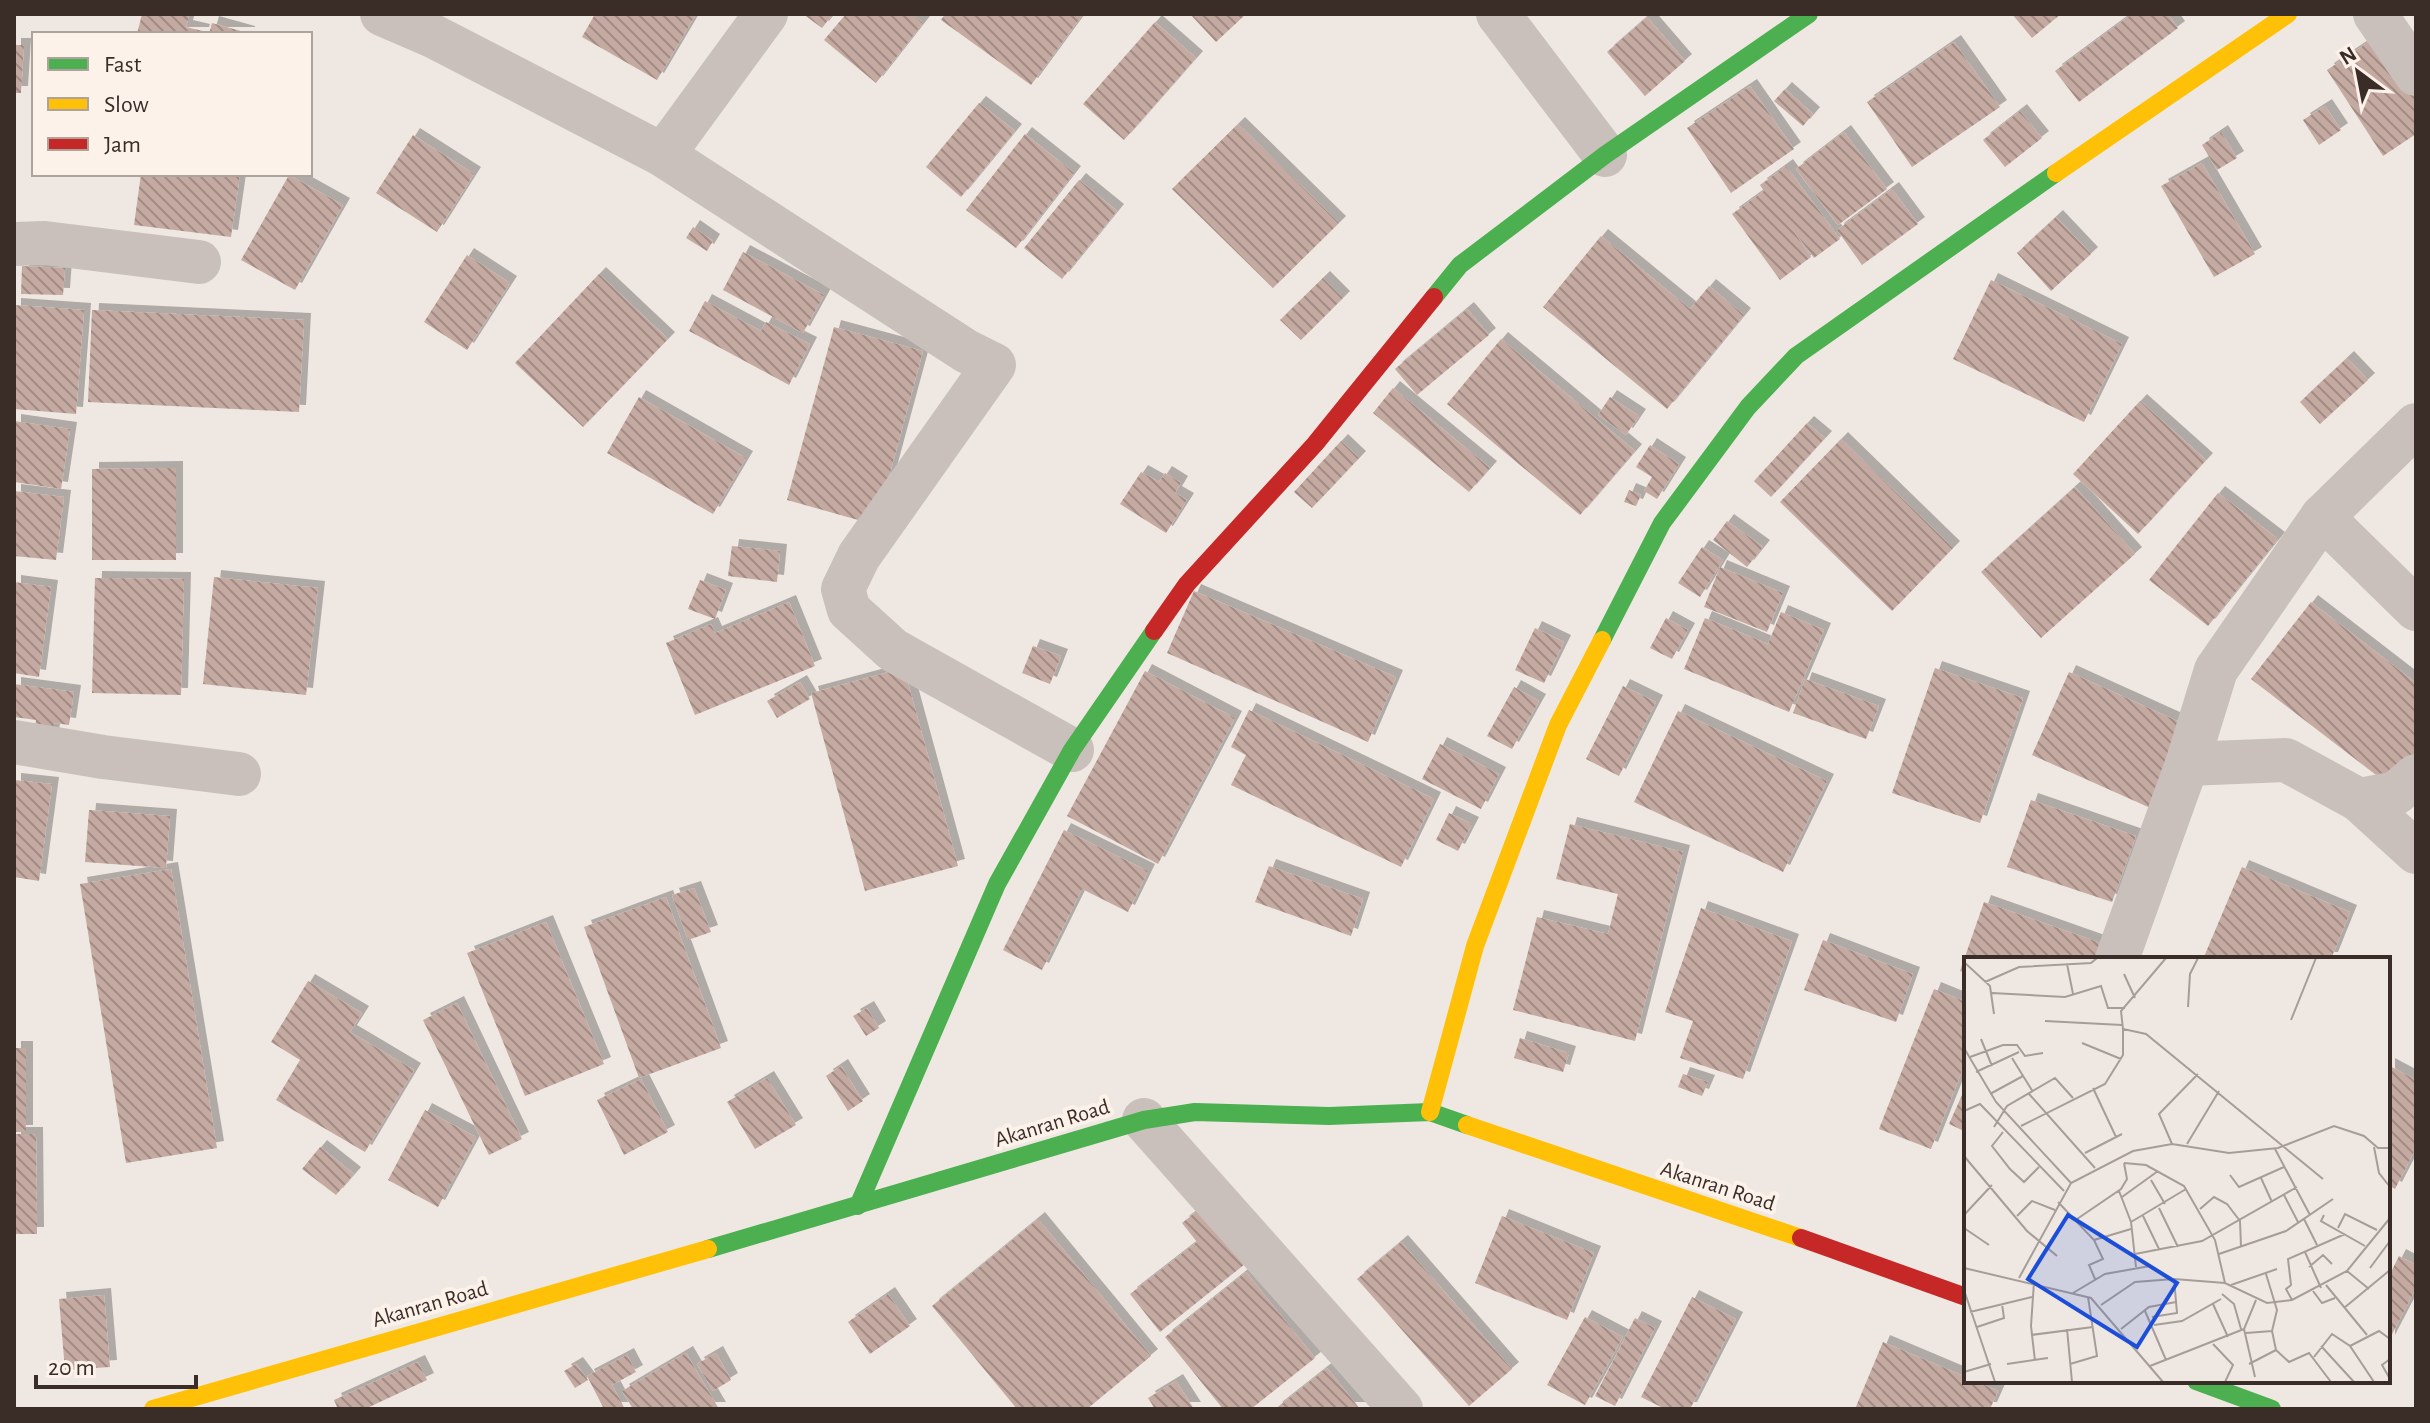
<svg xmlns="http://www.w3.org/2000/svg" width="2430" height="1423" font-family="'Alegreya Sans',sans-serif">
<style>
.building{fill:url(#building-back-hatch);filter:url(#shadow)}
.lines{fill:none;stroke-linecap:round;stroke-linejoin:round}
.street{stroke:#c9c0bb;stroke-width:44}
.fast{stroke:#4caf50;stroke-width:18}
.slow{stroke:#ffc107;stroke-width:18}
.jam{stroke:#c62828;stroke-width:18}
.labels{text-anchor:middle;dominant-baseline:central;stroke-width:8;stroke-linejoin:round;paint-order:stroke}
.street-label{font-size:22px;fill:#3a2d28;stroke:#fcf2ea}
.inset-road{fill:none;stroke:#a79d98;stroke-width:2}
.view{fill:#1d4ed8;fill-opacity:0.15;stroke:#1d4ed8;stroke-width:4}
.inset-edge{fill:none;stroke:#3a2d28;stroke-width:4}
</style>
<defs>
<pattern id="building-back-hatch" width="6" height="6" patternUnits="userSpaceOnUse" patternTransform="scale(2)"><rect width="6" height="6" fill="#c5aaa2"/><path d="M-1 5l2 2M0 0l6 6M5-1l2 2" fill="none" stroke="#a18b84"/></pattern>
<filter id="shadow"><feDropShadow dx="7" dy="-7" stdDeviation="0" flood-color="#0004"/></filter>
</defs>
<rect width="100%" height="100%" fill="#efe8e2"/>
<g class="building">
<path d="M142,14L189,15L186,27L203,31L202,34H137Z"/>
<path d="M595,14H696L657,80L582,37Z"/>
<path d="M803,14H833L822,28Z"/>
<path d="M846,14H912L923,23L876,83L824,40Z"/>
<path d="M945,14H1083L1031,85L941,20Z"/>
<path d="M1190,14H1246L1216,42Z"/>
<path d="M2012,14H2061L2032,38Z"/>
<path d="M2132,14H2168L2178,28L2079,102L2055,71Z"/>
<path d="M1647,17L1685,61L1645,96L1607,52Z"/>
<path d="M1155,22L1196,58L1124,140L1083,104Z"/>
<path d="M212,23L248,33V34H209Z"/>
<path d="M2376,37L2416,97V134L2383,156L2327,70Z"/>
<path d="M1954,42L2000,107L1912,167L1867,102Z"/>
<path d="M14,45H24L21,93H14Z"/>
<path d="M1750,86L1794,149L1731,193L1687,128Z"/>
<path d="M1785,89L1813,114L1803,126L1774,101Z"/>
<path d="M979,103L1015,131L961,197L926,167Z"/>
<path d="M2325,106L2341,130L2319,145L2303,120Z"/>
<path d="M2020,111L2042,138L2005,167L1983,140Z"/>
<path d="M1238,124L1339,223L1273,288L1172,189Z"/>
<path d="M1844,132L1887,189L1838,225L1796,169Z"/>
<path d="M2221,132L2237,158L2217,170L2202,145Z"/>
<path d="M1025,134L1074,173L1016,248L966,210Z"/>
<path d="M413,135L474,174L437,232L376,193Z"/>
<path d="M2202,163L2255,254L2214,277L2161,186Z"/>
<path d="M1786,166L1840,239L1814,258L1790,226L1811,257L1780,280L1732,214L1764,191L1760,185Z"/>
<path d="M141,174H240L231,237L134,225Z"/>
<path d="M289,175L343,205L295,290L241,260Z"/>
<path d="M1079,180L1117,211L1062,279L1024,248Z"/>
<path d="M1892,189L1918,224L1862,265L1837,230Z"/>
<path d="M2056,217L2091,254L2051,291L2017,253Z"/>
<path d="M693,227L713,241L707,251L686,238Z"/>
<path d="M1601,236L1690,309L1709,286L1744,315L1667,409L1543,307Z"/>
<path d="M743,252L824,295L803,333L723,290Z"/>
<path d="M467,255L510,283L467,350L424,322Z"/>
<path d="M22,266L65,268L63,295L21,294Z"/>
<path d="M599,274L668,339L583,427L515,363Z"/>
<path d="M1323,278L1343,298L1301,340L1280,320Z"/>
<path d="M1991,280L2122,344L2084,422L1953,359Z"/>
<path d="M705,301L761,331L766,322L810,344L789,385L689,331Z"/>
<path d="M14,305L84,310L76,414L14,409Z"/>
<path d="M1467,309L1489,335L1417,395L1395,369Z"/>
<path d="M92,310L304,320L299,412L88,402Z"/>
<path d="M834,327L923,351L876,525L787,500Z"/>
<path d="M1501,339L1635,451L1580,515L1447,404Z"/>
<path d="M2347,358L2368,380L2320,424L2300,402Z"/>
<path d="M1393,388L1490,468L1469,492L1373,413Z"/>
<path d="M639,397L746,458L713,514L607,453Z"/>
<path d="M1610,397L1639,416L1626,435L1598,415Z"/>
<path d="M2140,401L2206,460L2138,534L2073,474Z"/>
<path d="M14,421L70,429L61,489L14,482Z"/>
<path d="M1807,423L1825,438L1771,497L1754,481Z"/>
<path d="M1841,439L1953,548L1892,611L1780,502Z"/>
<path d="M1341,441L1359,458L1312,508L1294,492Z"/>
<path d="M1650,445L1679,464L1657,499L1644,491L1652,477L1636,467Z"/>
<path d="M176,468V560H92V469Z"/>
<path d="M1141,472L1159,482L1165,473L1181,483L1175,493L1187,500L1166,533L1120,504Z"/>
<path d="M2075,487L2135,554L2041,638L1981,572Z"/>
<path d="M1629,490L1641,495L1636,506L1624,502Z"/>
<path d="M14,491L64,497L56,560L14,556Z"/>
<path d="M2218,493L2278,539L2208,626L2149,580Z"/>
<path d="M1727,521L1763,547L1747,567L1713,540Z"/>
<path d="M732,546L780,551L777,582L728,576Z"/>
<path d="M1702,547L1723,560L1700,597L1678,583Z"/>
<path d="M1720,567L1783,593L1767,632L1704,607Z"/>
<path d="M214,577L318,588L306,695L203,684Z"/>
<path d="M95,578L184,579L181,695L92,693Z"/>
<path d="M700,580L726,590L715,619L688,609Z"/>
<path d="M14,582L51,587L39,677L14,673Z"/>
<path d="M1194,591L1396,677L1368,742L1167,653Z"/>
<path d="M789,602L815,666L695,715L666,643L711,624L715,633Z"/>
<path d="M2311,602L2416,683V759L2393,788L2251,679Z"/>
<path d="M1781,612L1824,630L1789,712L1684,669L1705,618L1768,644Z"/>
<path d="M1666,618L1688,630L1672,659L1650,648Z"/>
<path d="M1535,628L1564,642L1544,683L1515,670Z"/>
<path d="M1033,646L1061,656L1050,684L1022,673Z"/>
<path d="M904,668L958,866L865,891L811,693Z"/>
<path d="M1935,668L2023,698L1980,823L1892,793Z"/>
<path d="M1145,671L1235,718L1158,864L1067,816Z"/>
<path d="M2069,672L2195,729L2157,811L2032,755Z"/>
<path d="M1805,679L1879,706L1866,739L1793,713Z"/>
<path d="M800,682L810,699L777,718L767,701Z"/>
<path d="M14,684L74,692L69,725L54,723L52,737L34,735L36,720L14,717Z"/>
<path d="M1623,686L1656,702L1619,776L1586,759Z"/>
<path d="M1514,687L1539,701L1512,749L1487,736Z"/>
<path d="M1249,710L1434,799L1401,867L1231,785L1246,755L1231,747Z"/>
<path d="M1678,711L1827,781L1783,872L1634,802Z"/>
<path d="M1440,744L1499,774L1481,809L1422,779Z"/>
<path d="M14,780L52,784L39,881L14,877Z"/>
<path d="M2031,800L2136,836L2112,902L2007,867Z"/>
<path d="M89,810L170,816L166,868L85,862Z"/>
<path d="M1449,813L1472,824L1458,851L1436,840Z"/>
<path d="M1570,824L1683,852L1635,1041L1513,1010L1537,917L1608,934L1618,894L1556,879Z"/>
<path d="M1064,830L1148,871L1128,912L1082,889L1042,970L1003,950Z"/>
<path d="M1269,866L1363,899L1351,936L1255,902Z"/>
<path d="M2242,867L2350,912L2331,959H2203Z"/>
<path d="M171,869L217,1148L126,1163L80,884Z"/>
<path d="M694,888L711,932L688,940L672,895Z"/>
<path d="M666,897L721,1048L639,1078L584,927Z"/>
<path d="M1984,902L2109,946L2104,959H1966V973L1960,971Z"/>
<path d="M1701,908L1792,941L1743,1079L1680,1058L1693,1021L1665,1012Z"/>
<path d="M546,922L604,1064L525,1096L467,953Z"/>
<path d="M1823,940L1913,974L1896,1022L1804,990Z"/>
<path d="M308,981L362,1013L350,1032L414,1070L365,1152L276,1100L300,1060L271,1042Z"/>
<path d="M1934,989L1966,1002V1061L1931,1149L1879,1129Z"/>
<path d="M457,1003L522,1139L489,1155L423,1020Z"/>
<path d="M867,1008L879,1028L866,1036L853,1016Z"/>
<path d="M1520,1038L1569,1053L1563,1072L1514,1058Z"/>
<rect x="14" y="1048" width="12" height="84"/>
<path d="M2388,1065L2416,1080V1148L2395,1189L2388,1185Z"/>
<path d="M841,1066L863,1101L848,1111L826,1076Z"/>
<path d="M1683,1074L1708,1082L1702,1096L1678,1087Z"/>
<path d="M767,1078L796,1125L755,1149L727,1102Z"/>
<path d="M641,1079L668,1132L624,1155L597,1100Z"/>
<path d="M1966,1086V1132L1949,1124Z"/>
<path d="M425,1110L476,1137L438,1207L388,1180Z"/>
<path d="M14,1134H36L37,1234H14Z"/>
<path d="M320,1147L354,1174L336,1195L302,1169Z"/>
<path d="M1201,1208L1245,1264L1160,1332L1130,1294L1197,1242L1182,1223Z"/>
<path d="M1502,1216L1594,1253L1567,1320L1475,1283Z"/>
<path d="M1038,1219L1151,1356L1087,1409H1017L932,1306Z"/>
<path d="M1401,1242L1512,1369L1469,1406L1357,1279Z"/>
<path d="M2399,1256L2416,1265V1288L2388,1342V1278Z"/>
<path d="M1246,1272L1315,1358L1251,1409H1223L1165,1337Z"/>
<path d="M888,1294L910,1326L870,1354L848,1322Z"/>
<path d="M104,1295L110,1367L65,1370L59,1299Z"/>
<path d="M1692,1297L1736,1319L1690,1409H1665L1641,1397Z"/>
<path d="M1585,1317L1623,1337L1585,1405L1547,1385Z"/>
<path d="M1635,1318L1655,1328L1615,1406L1595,1396Z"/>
<path d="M1883,1342L1966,1377V1381H1976L1998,1391L1990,1409H1855Z"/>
<path d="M686,1353L719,1409H633L622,1391Z"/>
<path d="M716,1353L731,1380L713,1391L697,1364Z"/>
<path d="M627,1355L636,1372L612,1385L625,1409H604L587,1376Z"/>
<path d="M418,1362L427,1380L365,1409H338L334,1400Z"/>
<path d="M576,1364L588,1380L575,1388L564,1371Z"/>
<path d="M1327,1368L1360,1409H1275Z"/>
<path d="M1176,1381L1194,1409H1155L1148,1398Z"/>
</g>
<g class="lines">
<g class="street">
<path d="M382,14L433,36L663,155L966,351L994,365L859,556L843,589L849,610L893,650L1072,750"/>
<path d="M1498,14L1605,155"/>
<path d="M2375,14L2416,74"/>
<path d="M663,155L766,14"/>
<path d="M14,244L45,243L199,262"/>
<path d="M2322,517L2416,609"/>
<path d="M14,742L103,757L239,774"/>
<path d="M2187,764L2286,760L2359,800L2416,852"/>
<path d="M2359,800L2396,793L2416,776"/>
<path d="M2117,959L2187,764L2216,670L2322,517L2416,425"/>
<path d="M1144,1120L1401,1409"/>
</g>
<g class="fast">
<path d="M1434,297L1460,265L1605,155L1809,14"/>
<path d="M1602,640L1662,523L1748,407L1796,356L2056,173"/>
<path d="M858,1206L997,884L1072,750L1154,631"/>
<path d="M708,1249L1144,1120L1195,1112L1329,1116L1430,1112L1467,1125"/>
<path d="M2196,1381L2272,1409"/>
</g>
<g class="slow">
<path d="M2056,173L2288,14"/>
<path d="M1430,1112L1475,946L1558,725L1602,640"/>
<path d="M1467,1125L1801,1238"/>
<path d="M153,1409L708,1249"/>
</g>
<g class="jam">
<path d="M1154,631L1187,584L1315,444L1434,297"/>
<path d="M1801,1238L1966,1297"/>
</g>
</g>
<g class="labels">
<g class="street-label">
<text transform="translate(1052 1123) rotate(-17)">Akanran Road</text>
<text transform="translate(1718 1186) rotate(18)">Akanran Road</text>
<text transform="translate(430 1304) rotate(-16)">Akanran Road</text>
</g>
</g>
<g transform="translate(1964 957)">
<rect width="426" height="426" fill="#efe8e2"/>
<path class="inset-road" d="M202,1L157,54L159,72L182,77L359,222M0,5L26,29L30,57M103,7L109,37M160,17L171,41M21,25L55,10L127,6L133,1M28,36L101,40L137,29L144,51H161M224,50L226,17L234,1M327,63L352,1M81,64L158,68M17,82L28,109M118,86L157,102M0,91L32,145L107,226M6,100L39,88H53L61,99L79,96M48,101L69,135M12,115L55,95M129,131L152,180M26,137L59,119M65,137L131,211M0,154L16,147L100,234M57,169L141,127L159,98V72M30,170L43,149L91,121L109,141M39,175L28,189L46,212L60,225L75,210M208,187L195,157L234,117M223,187L255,134M410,190L415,216L426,230M311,192L346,258M121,196L158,177M0,199L63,274L93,299M160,206L182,208L220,229L251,283L261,326M266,218L275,230L320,210M297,221L308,245M187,223L201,247M155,234L167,265L172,310M320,238L334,265M158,240L194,214M94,245L130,283L139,302L125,308L131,322M195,251L214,290M236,252L250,240L263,247L276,264L277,290M0,258L28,228M360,258L357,264L401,289M53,259L68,244L91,253M179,259L195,292M113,262L157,232L163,222L160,206M340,262L353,288M167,265L222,232M0,271L25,288M374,271L381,257L413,273M130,283L167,272M341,295L357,331M171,297L238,284L333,230M255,297L322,274L369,242M345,310L359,298L368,307M0,311L127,341L199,425M406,311L426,284M383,314L405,332M302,317L313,353L308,374L312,393L325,405L345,396L367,425M55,321L107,226L169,194L208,187L265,196L314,191L370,169L400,179L414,191H426M70,325L67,369L71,404M267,328L313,312M362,328L403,378M0,333L31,425M349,334L358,346L371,341M109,336L141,317L186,309M258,337L270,347L277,372M328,343L322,332L327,328L324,302L381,277M249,347L264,380M137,348L171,325L210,322L261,326L303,346L328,343L383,314L426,261M380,351L426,313M181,354L202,403M6,355L68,340M188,360L213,356L210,322M190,368L218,364L257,342M13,370L40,361L38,347M103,372L108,425M157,372L185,350L212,345M282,376L308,374M67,378L129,370M249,387L269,408L261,425M357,389L390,425M386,389L415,374L426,382M350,400L368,377L386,389L410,425M426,402L418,408L426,422M43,407L84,401M106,407L133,399L124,340M285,407L312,393M186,409L280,372M0,415L27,407M291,420L280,372L292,343"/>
<path class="view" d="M104,258L213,326L173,390L64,322Z"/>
<rect width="426" height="426" class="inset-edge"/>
</g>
<rect width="2430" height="1423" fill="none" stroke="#3a2d28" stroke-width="32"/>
<rect x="32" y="32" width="280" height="144" fill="#fcf2ea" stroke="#aea39c" stroke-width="2"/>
<rect x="48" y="58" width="40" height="12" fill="#4caf50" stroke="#aea39c" stroke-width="2"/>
<text x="104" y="72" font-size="24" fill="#3a2d28">Fast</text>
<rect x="48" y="98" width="40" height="12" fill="#ffc107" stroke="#aea39c" stroke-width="2"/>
<text x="104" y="112" font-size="24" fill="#3a2d28">Slow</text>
<rect x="48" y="138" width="40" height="12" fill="#c62828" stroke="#aea39c" stroke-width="2"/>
<text x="104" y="152" font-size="24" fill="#3a2d28">Jam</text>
<g transform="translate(2358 72) rotate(328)" stroke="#fcf2ea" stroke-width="6" paint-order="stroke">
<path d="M0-6L14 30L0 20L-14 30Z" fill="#3a2d28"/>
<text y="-12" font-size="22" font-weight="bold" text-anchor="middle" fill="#3a2d28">N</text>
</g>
<path d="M36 1375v12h160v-12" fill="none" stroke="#3a2d28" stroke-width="4"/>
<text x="48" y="1375" font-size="24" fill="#3a2d28" stroke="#fcf2ea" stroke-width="6" paint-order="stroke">20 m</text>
</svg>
